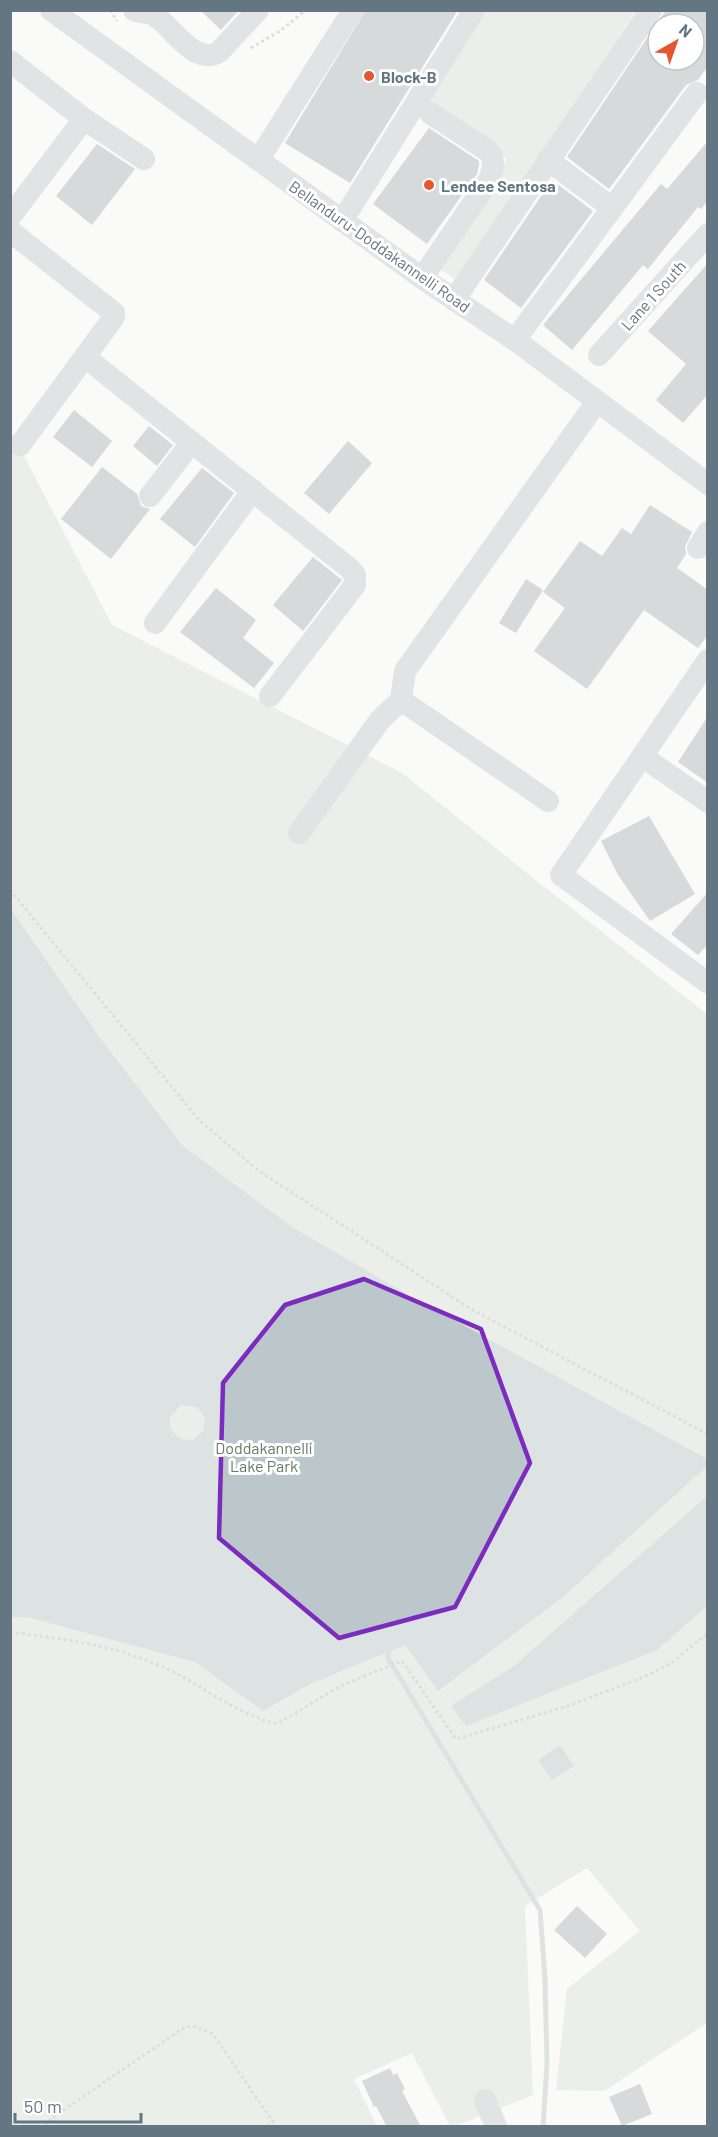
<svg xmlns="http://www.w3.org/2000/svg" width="718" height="2137" font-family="Barlow,sans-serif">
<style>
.green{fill:#dadfd7}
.water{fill:#bbc7cb;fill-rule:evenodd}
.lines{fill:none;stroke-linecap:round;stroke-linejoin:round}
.stream{stroke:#bbc7cb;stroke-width:5}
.building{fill:#aab3b9;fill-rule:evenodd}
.path{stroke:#bbbfc2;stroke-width:3;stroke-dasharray:3 3;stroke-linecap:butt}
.minor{stroke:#c3c8cc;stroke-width:22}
.marked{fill:none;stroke:#7b2cbf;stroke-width:4.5;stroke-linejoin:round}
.poi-dot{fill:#e4572e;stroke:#fff;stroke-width:2}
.labels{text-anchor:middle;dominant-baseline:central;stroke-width:6;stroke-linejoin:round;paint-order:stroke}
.poi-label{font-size:16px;font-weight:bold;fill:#657683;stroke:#fff;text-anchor:start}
.street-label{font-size:16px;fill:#657683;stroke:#fff}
.park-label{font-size:16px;fill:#687a64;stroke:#fff}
</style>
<rect width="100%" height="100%" fill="#fafaf8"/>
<g class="green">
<path d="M485,11H636L458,281L435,266L507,159L428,102Z"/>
<path d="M10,429L112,625L402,773L538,882L707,1014V2023L604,2091L556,2090L567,1989L640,1931L587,1868L525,1906L533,2095L456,2126H450L412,2053L354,2079L377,2126H11Z"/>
</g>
<g class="water">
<path d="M10,908L100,1038L183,1146L292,1227L414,1298L707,1459V1466L563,1597L438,1691L405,1645L310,1684L263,1711L195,1662L27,1617H11ZM181,1405L197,1407L205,1418L203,1431L193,1440L181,1439L171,1430L169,1418Z"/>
<path d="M707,1496V1606L657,1650L466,1726L451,1706L514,1666Z"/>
<path d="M560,1745L574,1766L552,1780L538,1760Z"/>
</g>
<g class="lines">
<path class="stream" d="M390,1646L388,1658L540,1910L545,1979L547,2064L543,2126"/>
</g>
<g class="building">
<path d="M200,10H239L221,30Z"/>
<path d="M366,10H458L350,183L285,143Z"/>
<path d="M666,10H708V66L698,80L686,85L609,189L567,157ZM658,24H694V60H658Z"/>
<path d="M429,128L479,161V165L477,174L427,244L373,204Z"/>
<path d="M708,141V201L701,209L698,207L648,269L643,265L572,350L543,325L661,184L667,189Z"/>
<path d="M97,144L135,169L92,225L56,196Z"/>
<path d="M552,180L593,211L521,308L484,280Z"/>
<path d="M708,263V394L683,423L656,400L686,364L648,331Z"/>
<path d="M74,410L112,441L92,467L53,437Z"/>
<path d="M149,426L173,445L157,466L133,446Z"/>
<path d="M348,441L372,463L329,514L304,493Z"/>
<path d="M102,467L137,494L141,506L150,509L111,559L61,519Z"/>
<path d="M202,468L234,493L195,547L160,519Z"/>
<path d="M650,505L692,532L685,547L686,554L677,568L708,590V635L698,648L644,610L587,689L534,651L565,608L543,592L580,541L602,556L622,528L631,534Z"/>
<path d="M313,557L342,580L303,631L273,605Z"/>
<path d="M526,579L543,590L516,633L499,623Z"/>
<path d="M216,588L256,620L243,638L274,663L254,688L180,632Z"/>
<path d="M708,716V783L678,762Z"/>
<path d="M649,816L695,894L650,921L618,875L601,841Z"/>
<path d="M708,892V944L698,955L671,934Z"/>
<path d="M577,1906L607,1934L585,1958L554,1930Z"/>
<path d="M390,2068L393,2075L397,2073L405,2089L402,2091L421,2127H387L376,2106L374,2107L362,2081Z"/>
<path d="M640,2084L652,2114L622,2126L609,2097Z"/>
</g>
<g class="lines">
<g class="path">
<path d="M110,10L117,21"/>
<path d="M251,48L280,31L306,10"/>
<path d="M10,890L199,1120L259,1171L474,1311L708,1434"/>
<path d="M10,1632C62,1639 110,1644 158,1665C199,1682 233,1713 277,1724L342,1685L402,1661L456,1739L568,1706L646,1676L671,1663L708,1633"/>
<path d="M45,2126L52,2118L185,2027L193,2026L213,2034L276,2126"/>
<path d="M268,2126L273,2120"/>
</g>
<g class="minor">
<path d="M51,10L422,278L515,340L708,484"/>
<path d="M134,10C139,13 147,12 152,14C172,24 193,67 219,52L258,10"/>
<path d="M10,61L84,119L10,217"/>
<path d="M84,119L144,159"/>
<path d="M259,159L353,10"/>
<path d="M548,160L612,208"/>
<path d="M342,221L474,10"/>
<path d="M10,231L114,313V317L20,445"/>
<path d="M422,278L489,180C493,170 496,160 488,151L430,113"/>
<path d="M454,300L651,10"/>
<path d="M515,340L697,93"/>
<path d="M599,355L708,234"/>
<path d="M85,357L349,568L355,575V585L270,696"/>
<path d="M150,496L192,442"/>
<path d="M698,548L708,532"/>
<path d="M155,623L253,490"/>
<path d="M708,660L561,875L708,983"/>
<path d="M643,757L708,802"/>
<path d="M548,801L401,700L405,671L596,403"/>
<path d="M299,833L380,720L401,700"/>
<path d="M485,2100L496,2126"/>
</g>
</g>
<path d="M0 0H718V2137H0ZM364,1279L481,1329L530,1463L455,1607L339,1638L219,1538L223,1383L285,1305Z" fill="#fafaf8" fill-opacity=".55" fill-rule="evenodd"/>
<path class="marked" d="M364,1279L481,1329L530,1463L455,1607L339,1638L219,1538L223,1383L285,1305Z"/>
<g class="poi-dot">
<circle cx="369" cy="76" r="6"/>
<circle cx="429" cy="185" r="6"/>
</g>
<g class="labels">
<g class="poi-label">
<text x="381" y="76">Block-B</text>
<text x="441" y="185">Lendee Sentosa</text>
</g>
<g class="street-label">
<text transform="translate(380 246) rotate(35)">Bellanduru-Doddakannelli Road</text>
<text transform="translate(653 295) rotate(-48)">Lane 1 South</text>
</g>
<g class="park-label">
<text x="264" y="1447">Doddakannelli<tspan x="264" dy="18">Lake Park</tspan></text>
</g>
</g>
<rect width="718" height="2137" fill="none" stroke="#657683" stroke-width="24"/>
<g transform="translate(676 42) rotate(40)"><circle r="28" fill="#ffffff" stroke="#c1c8cd" stroke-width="1.5"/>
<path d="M0-4.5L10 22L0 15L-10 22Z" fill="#e4572e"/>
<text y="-9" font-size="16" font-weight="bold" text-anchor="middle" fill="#657683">N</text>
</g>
<path d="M15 2113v9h126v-9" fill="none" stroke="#657683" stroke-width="3"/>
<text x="24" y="2113" font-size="18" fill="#657683" stroke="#ffffff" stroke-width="4.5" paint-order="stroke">50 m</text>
</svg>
